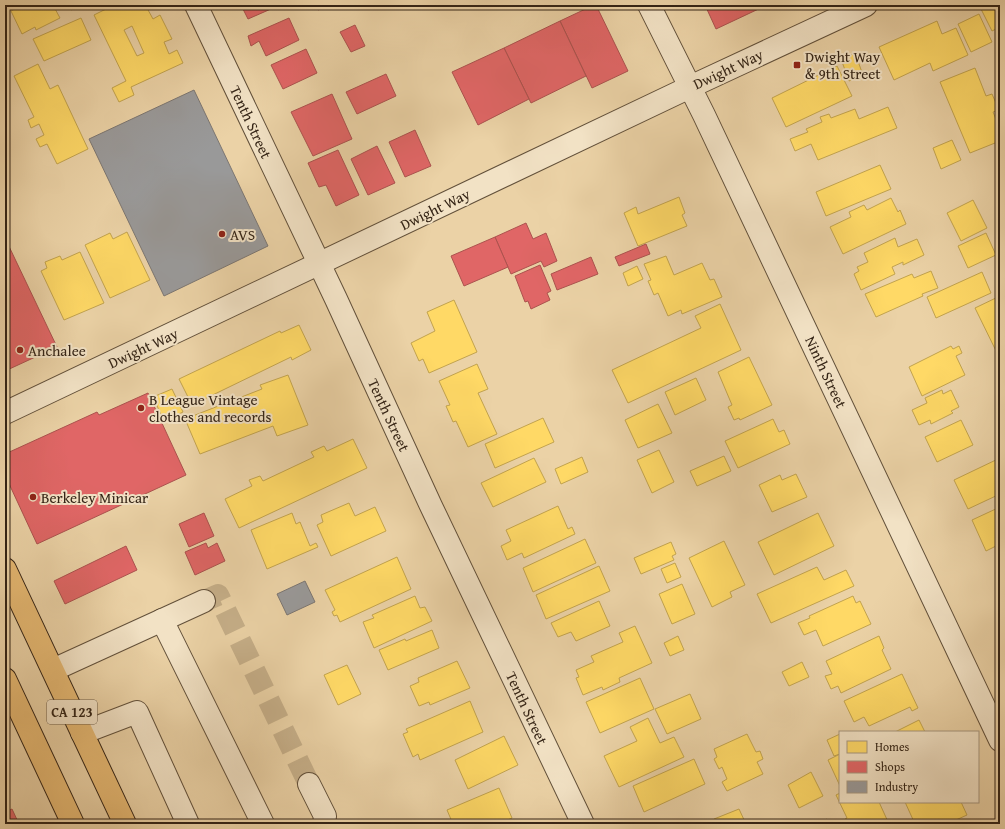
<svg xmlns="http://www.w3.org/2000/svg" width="1005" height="829" font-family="'Gentium Book Plus',serif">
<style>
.homes{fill:#ffd966;stroke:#c2a34e;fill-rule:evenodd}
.shops{fill:#e06666;stroke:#ac524e}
.industry{fill:#999;stroke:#7b7672}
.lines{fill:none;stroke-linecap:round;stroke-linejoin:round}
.minor-tunnel{stroke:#c6af89;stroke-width:22;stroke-dasharray:22 11;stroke-linecap:butt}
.minor-casing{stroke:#62503a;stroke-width:24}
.major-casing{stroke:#342416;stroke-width:24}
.minor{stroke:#f2e2c5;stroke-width:22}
.major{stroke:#e6b973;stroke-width:22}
.poi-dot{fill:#8f2418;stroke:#f2e2c5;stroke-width:1.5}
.labels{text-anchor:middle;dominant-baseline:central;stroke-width:4;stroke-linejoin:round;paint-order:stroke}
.shield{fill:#f2e2c5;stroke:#6d5d4a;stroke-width:1}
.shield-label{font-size:14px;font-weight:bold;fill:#342416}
.poi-label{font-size:15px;fill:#342416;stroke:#f2e2c5;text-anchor:start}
.street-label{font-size:15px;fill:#342416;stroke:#f2e2c5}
</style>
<rect width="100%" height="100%" fill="#ebd2a6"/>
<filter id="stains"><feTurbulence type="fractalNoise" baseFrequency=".005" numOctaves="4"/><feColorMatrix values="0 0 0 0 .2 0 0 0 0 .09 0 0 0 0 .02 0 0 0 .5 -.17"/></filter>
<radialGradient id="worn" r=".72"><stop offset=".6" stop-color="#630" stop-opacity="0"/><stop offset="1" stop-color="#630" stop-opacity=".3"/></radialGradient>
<g class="homes">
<path d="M22,5H53L60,18L36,30L35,27L22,34L11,11Z"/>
<path d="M69,5H81L71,10Z"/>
<path d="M114,5H153L147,8L153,19L160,15L172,39L164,42L169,54L177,50L183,63L131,87L134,95L119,102L112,88L126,81L94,15ZM132,26L144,53L137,56L124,30Z"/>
<path d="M979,5H1000V27L992,31Z"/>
<path d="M979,14L992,42L971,52L958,24Z"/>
<path d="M81,18L91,40L44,61L33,39Z"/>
<path d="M937,21L942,34L956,28L968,55L933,71L930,63L894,80L879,47Z"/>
<path d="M999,46H1000V61L996,51L1000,49Z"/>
<path d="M855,53L863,75L849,81L841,59Z"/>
<path d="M38,64L50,89L58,85L88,149L57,164L47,144L40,147L36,139L44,135L39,124L31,128L28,120L34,117L14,76Z"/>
<path d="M837,66L852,96L786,127L772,98Z"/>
<path d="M975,68L986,96L992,94L999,110L993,112L1000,129V141L970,153L940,82Z"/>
<path d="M888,107L897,128L818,160L811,144L795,151L790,139L808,132L806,129L822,122L820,117L829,114L831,118L855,109L859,119Z"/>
<path d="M952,140L961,160L941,169L933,148Z"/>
<path d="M880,165L891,189L826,216L816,192Z"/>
<path d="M679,197L685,213L682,215L687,226L638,246L624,213L636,207L638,214Z"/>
<path d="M891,198L898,212L900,210L906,224L843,254L830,227L851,217L849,212L864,205L867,210Z"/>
<path d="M973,200L987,228L961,241L947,213Z"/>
<path d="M127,232L150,280L110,298L85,245L110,233L113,239Z"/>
<path d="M986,233L996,255L968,268L958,246Z"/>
<path d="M895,238L898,247L917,239L924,255L903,265V262L892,267L895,274L861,290L854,274L859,271L857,267L868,262L864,253Z"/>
<path d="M80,252L104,303L64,320L41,271L47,268L45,262L60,256L62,260Z"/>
<path d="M666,256L674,275L702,263L710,280L714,279L722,297L682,314L681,310L668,316L658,293L654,295L648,281L651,280L644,264Z"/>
<path d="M637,266L643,279L628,286L623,273Z"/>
<path d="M931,271L938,288L922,294L923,296L876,317L865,294L912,274L914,278Z"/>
<path d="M982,272L991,293L936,318L927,297Z"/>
<path d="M1000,296V359L975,308Z"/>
<path d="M454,300L477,352L429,373L423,359L419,361L411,343L435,331L427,312Z"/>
<path d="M720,304L741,350L628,403L612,370L701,328L695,316Z"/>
<path d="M299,325L311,350L292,360L291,357L192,405L179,379L280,331L281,333Z"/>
<path d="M951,346L953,349L959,346L962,353L956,356L965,375L922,396L909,367Z"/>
<path d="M749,357L772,405L740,420L739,418L734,420L728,407L732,405L718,372Z"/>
<path d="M477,364L488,389L478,393L497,434L468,447L456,421L453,422L446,406L450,405L439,381Z"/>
<path d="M288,375L308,425L277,436L273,426L200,454L185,419L262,389L260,385Z"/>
<path d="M696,378L706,400L675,415L665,392Z"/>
<path d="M172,389L183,412L164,421L153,397Z"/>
<path d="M942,390L943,394L951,390L959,407L951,411L953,413L931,424L930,420L919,425L912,410L927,403L925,398Z"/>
<path d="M658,404L672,433L638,448L625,420Z"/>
<path d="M543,418L554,442L495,468L485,444Z"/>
<path d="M773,419L779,432L784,430L790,444L738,468L725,441Z"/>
<path d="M961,420L973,445L937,462L925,437Z"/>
<path d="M353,439L367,468L239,528L225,499L252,486L249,480L260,476L263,481L314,457L311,452L324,446L327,451Z"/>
<path d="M659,450L674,482L652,493L637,460Z"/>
<path d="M724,456L731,471L697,486L690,471Z"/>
<path d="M582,457L588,472L561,484L555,469Z"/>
<path d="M534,458L546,482L493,507L481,483Z"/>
<path d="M1000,458V494L968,509L954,480Z"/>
<path d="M796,474L807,497L772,512L759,485L780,475L782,480Z"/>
<path d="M349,503L355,516L375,507L386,531L331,556L317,525L323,522L321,515Z"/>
<path d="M558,506L568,529L572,527L575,534L524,558L522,553L507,560L501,546L511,541L506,530Z"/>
<path d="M1000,507V544L986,551L972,520Z"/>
<path d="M292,513L296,524L300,522L310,546L316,543L318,547L267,569L251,530Z"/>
<path d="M818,513L834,546L774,575L758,542Z"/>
<path d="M585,539L596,563L533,592L523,568Z"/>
<path d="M724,541L745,585L730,592L732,597L712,607L689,558Z"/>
<path d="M671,542L676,554L672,556L674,560L641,574L634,558Z"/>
<path d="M397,557L411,589L340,622L337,615L334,616L332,612L335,610L325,590Z"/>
<path d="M675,563L681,577L667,583L661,569Z"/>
<path d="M599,566L610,591L546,619L536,595Z"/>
<path d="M817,567L824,580L846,570L854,586L771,623L757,594Z"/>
<path d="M682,584L695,614L672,624L659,594Z"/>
<path d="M415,596L420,608L425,607L432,621L374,648L363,622L374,618L372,615Z"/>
<path d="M853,596L856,603L860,601L871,624L823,646L816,630L804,635L798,623L810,618L809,616Z"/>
<path d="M599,601L610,626L576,641L571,632L558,637L551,623Z"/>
<path d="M635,626L652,663L619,678L620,682L603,690L602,687L583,695L576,678L579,677L576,670L594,662L591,656L623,642L619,633Z"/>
<path d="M432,630L439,648L388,670L379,650L405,639L406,641Z"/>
<path d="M678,636L684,650L670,656L664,643Z"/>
<path d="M879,636L884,648L882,650L891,669L841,693L838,686L831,689L825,676L832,674L826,661Z"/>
<path d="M457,661L470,688L430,705L429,702L419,706L410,686L419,682L418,678Z"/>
<path d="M802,662L809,677L789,686L782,672Z"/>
<path d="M347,665L361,694L338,705L324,675Z"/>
<path d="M902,674L918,708L912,711L910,707L869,726L864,717L854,722L844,701Z"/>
<path d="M640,678L654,709L600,733L586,702Z"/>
<path d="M690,694L701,719L667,734L655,709Z"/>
<path d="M470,701L483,732L420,760L418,754L413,757L403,734L408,732L406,729Z"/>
<path d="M648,718L660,743L674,737L684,757L619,787L604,756L637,741L630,727Z"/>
<path d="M919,720L925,732H895Z"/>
<path d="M747,734L756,752L760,751L763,759L757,762L763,774L727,791L722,782L727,779L722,767L719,769L714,759L717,757L714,749Z"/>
<path d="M840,734V754L834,756L827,740Z"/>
<path d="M504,736L518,765L468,789L455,760Z"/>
<path d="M840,754V786L828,760Z"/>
<path d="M694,759L705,784L644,812L633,786Z"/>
<path d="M811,772L823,796L799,808L788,785Z"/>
<path d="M499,788L512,818L499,824H453L447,810Z"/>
<path d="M840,793V802H879L889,824H847L845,819L847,818L836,795Z"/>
<path d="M905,802H961L967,815L947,824H915Z"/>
<path d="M739,809L746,824H716L714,819Z"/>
<path d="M827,819L829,824H817Z"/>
</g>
<g class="shops">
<path d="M241,5H280L248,19Z"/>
<path d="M316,5H328L318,10Z"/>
<path d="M594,5H596L628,71L592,88L560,21Z"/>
<path d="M705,5H767L716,29Z"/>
<path d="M289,18L299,40L266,56L259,41L251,46L248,36Z"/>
<path d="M560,21L586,76L531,103L504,48Z"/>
<path d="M355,25L365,46L351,52L340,32Z"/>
<path d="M504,48L529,99L478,125L452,72Z"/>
<path d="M306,49L317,73L283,89L271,65Z"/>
<path d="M386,74L396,96L357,114L346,92Z"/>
<path d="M332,94L352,139L313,156L291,112Z"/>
<path d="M415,130L431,166L405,177L389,142Z"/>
<path d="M377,146L395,183L368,195L351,159Z"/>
<path d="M338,150L359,195L336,206L326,185L319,187L308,163Z"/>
<path d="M526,223L533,239L546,233L557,261L544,267L541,261L511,274L495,237Z"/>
<path d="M495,237L508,267L464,286L451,256Z"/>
<path d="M5,238L57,347L5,371Z"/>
<path d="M646,244L650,254L619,266L615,257Z"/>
<path d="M591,257L598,274L557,290L551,274Z"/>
<path d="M540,265L551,291L547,293L550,300L531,309L528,301L525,302L515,276Z"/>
<path d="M148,393L186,475L37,544L5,475V454L97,412L99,415Z"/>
<path d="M204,513L214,536L189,547L179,524Z"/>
<path d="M206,543L208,548L217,543L225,561L195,575L185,552Z"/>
<path d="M126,546L137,570L65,604L54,581Z"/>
<path d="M12,809L19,824H5V812Z"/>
</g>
<g class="industry">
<path d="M194,90L268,246L164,296L89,139Z"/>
<path d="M305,581L315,602L287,615L277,594Z"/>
</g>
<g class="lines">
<path class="minor-tunnel" d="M204,601L218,595L309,784"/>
<defs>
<g id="minor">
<path d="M196,5L336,299L431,506L583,824"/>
<path d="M649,5L704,115L1000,740"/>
<path d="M5,413L690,87L866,5"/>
<path d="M162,620L263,824"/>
<path d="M53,670L204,601"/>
<path d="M82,733L137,712L188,824"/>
<path d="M309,784L325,816L324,824"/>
</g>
<g id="major">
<path d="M5,569L125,824"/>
<path d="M5,679L73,824"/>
</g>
</defs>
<use href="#minor" class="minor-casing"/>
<use href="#major" class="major-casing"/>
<use href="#minor" class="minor"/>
<use href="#major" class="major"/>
</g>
<g class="poi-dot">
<rect x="793" y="61" width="8" height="8" rx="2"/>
<circle cx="222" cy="234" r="4"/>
<circle cx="20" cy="350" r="4"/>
<circle cx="141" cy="408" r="4"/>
<circle cx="33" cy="497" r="4"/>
</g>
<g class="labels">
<rect class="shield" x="47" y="700" width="50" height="24" rx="3"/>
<g class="shield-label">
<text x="72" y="712">CA 123</text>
</g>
<g class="poi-label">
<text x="805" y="56">Dwight Way<tspan x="805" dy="17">&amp; 9th Street</tspan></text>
<text x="230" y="234">AVS</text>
<text x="28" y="350">Anchalee</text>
<text x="149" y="399">B League Vintage<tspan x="149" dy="17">clothes and records</tspan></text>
<text x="41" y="497">Berkeley Minicar</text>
</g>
<g class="street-label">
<text transform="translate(728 69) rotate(-25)">Dwight Way</text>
<text transform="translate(251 122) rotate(65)">Tenth Street</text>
<text transform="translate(435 209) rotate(-26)">Dwight Way</text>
<text transform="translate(143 348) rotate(-25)">Dwight Way</text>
<text transform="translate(826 372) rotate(65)">Ninth Street</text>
<text transform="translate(389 415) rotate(65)">Tenth Street</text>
<text transform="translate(527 708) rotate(65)">Tenth Street</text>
</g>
</g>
<rect width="1005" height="829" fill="none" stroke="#ebd2a6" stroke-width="20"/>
<rect x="6" y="6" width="993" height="817" fill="none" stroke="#342416" stroke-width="2"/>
<rect x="10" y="10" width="985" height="809" fill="none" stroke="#342416"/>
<rect x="839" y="731" width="140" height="72" fill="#f2e2c5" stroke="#a6967f"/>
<rect x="847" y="741" width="20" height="12" fill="#ffd966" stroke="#a6967f"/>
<text x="875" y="751" font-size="12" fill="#342416">Homes</text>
<rect x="847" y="761" width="20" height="12" fill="#e06666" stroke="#a6967f"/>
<text x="875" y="771" font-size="12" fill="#342416">Shops</text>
<rect x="847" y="781" width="20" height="12" fill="#999999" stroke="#a6967f"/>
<text x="875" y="791" font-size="12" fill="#342416">Industry</text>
<rect width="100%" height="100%" filter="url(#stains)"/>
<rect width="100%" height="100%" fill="url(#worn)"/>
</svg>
